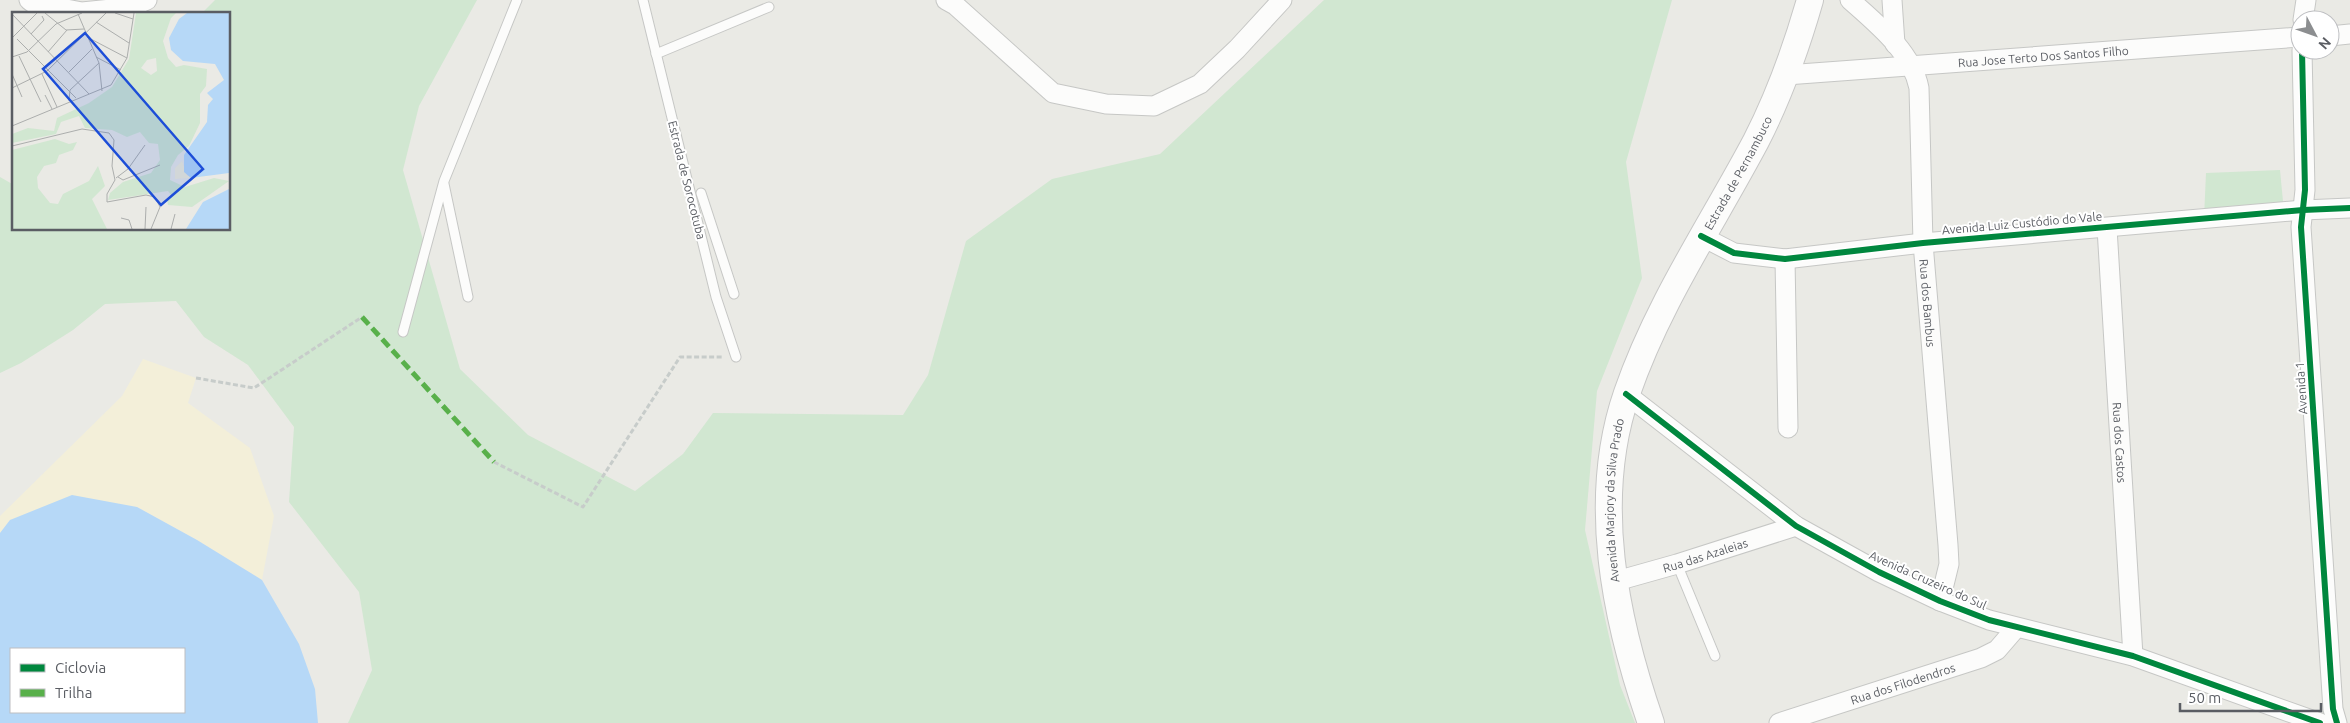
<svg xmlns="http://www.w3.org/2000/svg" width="2350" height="723" font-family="Ubuntu,sans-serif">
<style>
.green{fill:#d1e7d1}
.sand{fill:#f3efd9}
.water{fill:#b6d8f7;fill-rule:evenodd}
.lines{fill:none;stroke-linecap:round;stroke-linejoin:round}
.lane-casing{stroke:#c6c7c5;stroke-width:11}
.street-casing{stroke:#c6c7c5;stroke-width:21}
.secondary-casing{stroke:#c7c7c6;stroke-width:28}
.path{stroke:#c7ccca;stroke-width:3;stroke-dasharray:5 2.5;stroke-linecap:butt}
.lane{stroke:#fcfcfb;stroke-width:9}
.street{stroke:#fcfcfb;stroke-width:19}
.secondary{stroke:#fcfcfb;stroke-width:26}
.quiet{stroke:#58b04a;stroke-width:5;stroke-dasharray:10 5;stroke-linecap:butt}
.cycleway-casing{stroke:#fff;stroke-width:9}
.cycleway{stroke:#00873e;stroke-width:6}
.labels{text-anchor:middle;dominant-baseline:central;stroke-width:4;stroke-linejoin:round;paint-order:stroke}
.street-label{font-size:12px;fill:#5a5d63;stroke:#fff}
.inset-road{fill:none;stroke:#acaead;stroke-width:1}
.view{fill:#1d4ed8;fill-opacity:0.15;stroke:#1d4ed8;stroke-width:2.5}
.inset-edge{fill:none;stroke:#5a5d63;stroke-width:2.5}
</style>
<rect width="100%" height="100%" fill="#eaeae5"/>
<g class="green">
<path d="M215,0H477L419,106L403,170L460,369L528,435L635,491L683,454L713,413L903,415L928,375L966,241L1052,179L1160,154L1324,0H1672L1626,162L1642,278L1597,391L1585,530L1620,685L1635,723H348L372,670L359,592L289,502L294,427L248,365L204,337L176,301L105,304L73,330L21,363L0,373V177L14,185V229H229V14H201Z"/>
<path d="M2280,170L2284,212L2204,218L2206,173Z"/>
</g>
<path class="sand" d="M143,359L196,378L188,403L250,448L274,516L262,580L197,540L137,507L10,520L0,533V516L122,396Z"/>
<path class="water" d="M72,495L137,507L197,540L262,580L299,644L315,689L318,723H0V533L10,520ZM11,649H184V712H11Z"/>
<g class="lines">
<defs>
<g id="lane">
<path d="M643,0L716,297L736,357"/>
<path d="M656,54L769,7"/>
<path d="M444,184L468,297"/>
<path d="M701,193L734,294"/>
<path d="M403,332L444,181L517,0"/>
<path d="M1677,564L1715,656"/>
</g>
<g id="street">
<path d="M29,0L33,3L82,12L131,7L147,0"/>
<path d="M946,0L955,5L1053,93L1106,104L1154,106L1200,84L1237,49L1282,0"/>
<path id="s1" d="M1850,0C1877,24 1912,52 1919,88L1923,243L1948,545L1949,564L1940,601"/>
<path d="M1892,0L1895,44"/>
<path d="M2303,20L2306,0"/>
<path d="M2330,36L2350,34"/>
<path d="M2302,50L2305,190L2301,227L2333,709L2337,723"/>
<path id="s2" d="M1786,75L2300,37"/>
<path id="s3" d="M2107,228L2133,656"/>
<path d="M1701,236L1734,253L1785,259L1923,243L2303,210L2350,208"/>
<path d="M1785,259L1788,428"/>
<path d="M1626,394L1796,526L1879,572L1940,601L1989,620L2133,656L2320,723"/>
<path id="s4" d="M1613,582L1677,564L1796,526"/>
<path id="s5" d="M1779,723L1981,658L1997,650L2016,628"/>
</g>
<g id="secondary">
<path id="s6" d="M1651,723C1615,619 1590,500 1627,393C1658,303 1712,224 1756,141C1779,96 1796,49 1810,0"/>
</g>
</defs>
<use href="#lane" class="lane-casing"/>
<use href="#street" class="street-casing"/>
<use href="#secondary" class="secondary-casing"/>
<g class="path">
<path d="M196,378L254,388L362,317"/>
<path d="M494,462L583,507L680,357H723"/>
</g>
<use href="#lane" class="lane"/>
<use href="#street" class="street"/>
<use href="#secondary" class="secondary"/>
<path class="quiet" d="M362,317L494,462"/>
<defs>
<g id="cycleway">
<path d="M2302,50L2305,190L2301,227L2333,709L2337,723"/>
<path d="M1701,236L1734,253L1785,259L1923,243L2303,210L2350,208"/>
<path d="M1626,394L1796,526L1879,572L1940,601L1989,620L2133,656L2320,723"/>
</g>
</defs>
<use href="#cycleway" class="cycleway-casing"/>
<use href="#cycleway" class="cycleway"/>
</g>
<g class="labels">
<g class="street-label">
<text stroke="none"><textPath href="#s2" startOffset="258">Rua Jose Terto Dos Santos Filho</textPath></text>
<text stroke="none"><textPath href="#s6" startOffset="584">Estrada de Pernambuco</textPath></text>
<text transform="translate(687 180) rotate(76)">Estrada de Sorocotuba</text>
<text transform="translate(2022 223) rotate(-5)">Avenida Luiz Custódio do Vale</text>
<text stroke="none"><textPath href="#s1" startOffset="329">Rua dos Bambus</textPath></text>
<text transform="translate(2301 388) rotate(-94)">Avenida 1</text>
<text stroke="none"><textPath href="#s3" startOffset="215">Rua dos Castos</textPath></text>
<text stroke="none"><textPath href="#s6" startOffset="228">Avenida Marjory da Silva Prado</textPath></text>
<text stroke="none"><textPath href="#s4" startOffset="96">Rua das Azaleias</textPath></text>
<text transform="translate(1928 580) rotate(24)">Avenida Cruzeiro do Sul</text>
<text stroke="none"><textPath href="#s5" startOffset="130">Rua dos Filodendros</textPath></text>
</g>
</g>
<g transform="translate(12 12)">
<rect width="218" height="218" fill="#eaeae5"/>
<path d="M124,1H164L159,6L151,29L156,46L164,55L172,53L195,57L194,74L188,82V111L177,134L166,143L159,155L158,168L173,175L202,166L217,169L180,195L156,193L155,188L160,184L156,179L96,188L98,181L111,170L139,161L148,148L146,132L137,131L128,120L115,125L100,118L73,116L67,104L49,110L44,122L0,131V122L16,116L42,119L45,106L77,91L100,75L117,47ZM144,46L145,59L139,63L129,56L135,48ZM43,127L57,132L65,130L61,138L47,143L44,151L32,154L25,165L26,176L38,191L46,192L51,182L77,169L86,154L93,174L80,187L95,217H0V138Z" fill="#d1e7d1" fill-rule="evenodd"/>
<path d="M170,149L175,164H199L163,167V156Z" fill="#f3efd9"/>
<path d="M175,1H217V161L179,166L172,160V143L195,110L196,93L201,87L195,81L212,68L203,52L171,49L159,38L157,26L167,7ZM217,177V217H174L191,190Z" fill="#b6d8f7"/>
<path class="inset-road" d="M33,1L54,18L72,17M103,1L121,7M0,2L77,82M66,2L87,51L90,79M84,10L117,31M19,22L32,8L30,4M75,25L115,46M0,26L25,1M5,27L64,86M36,40L55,18M7,44L29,90M0,45L15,40L44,12L70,1M84,45L109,58M57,60L80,37M0,62L10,85M30,62L45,95M0,76L35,59L94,1M33,83L40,97M57,89L58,78L87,51M0,114L99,73L115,46L122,1M0,134L70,117L97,121L102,128L100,154L103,168L95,182V190L134,183L143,185L148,195L139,217M106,165L111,168L148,153M104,166L116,157L133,133M109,206L117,208L120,217M133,217L134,195M159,217L163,202"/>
<path class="view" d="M73,21L191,157L149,193L31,57Z"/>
<rect width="218" height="218" class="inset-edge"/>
</g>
<rect x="10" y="648" width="175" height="65" fill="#ffffff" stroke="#bdbec1"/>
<rect x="20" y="664" width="25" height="8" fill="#00873e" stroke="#bdbec1"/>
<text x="55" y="673" font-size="15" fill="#5a5d63">Ciclovia</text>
<rect x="20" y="689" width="25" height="8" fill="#58b04a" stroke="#bdbec1"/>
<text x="55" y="698" font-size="15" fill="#5a5d63">Trilha</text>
<g transform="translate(2315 35) rotate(131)"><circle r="24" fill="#ffffff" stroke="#bdbec1"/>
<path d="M0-4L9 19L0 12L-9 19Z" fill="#8c8e90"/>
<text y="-8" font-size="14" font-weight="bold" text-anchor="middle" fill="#5a5d63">N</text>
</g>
<path d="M2180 703v8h141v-8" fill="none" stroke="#5a5d63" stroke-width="2.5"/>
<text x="2188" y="703" font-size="15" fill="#5a5d63" stroke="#ffffff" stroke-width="4" paint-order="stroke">50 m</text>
</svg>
